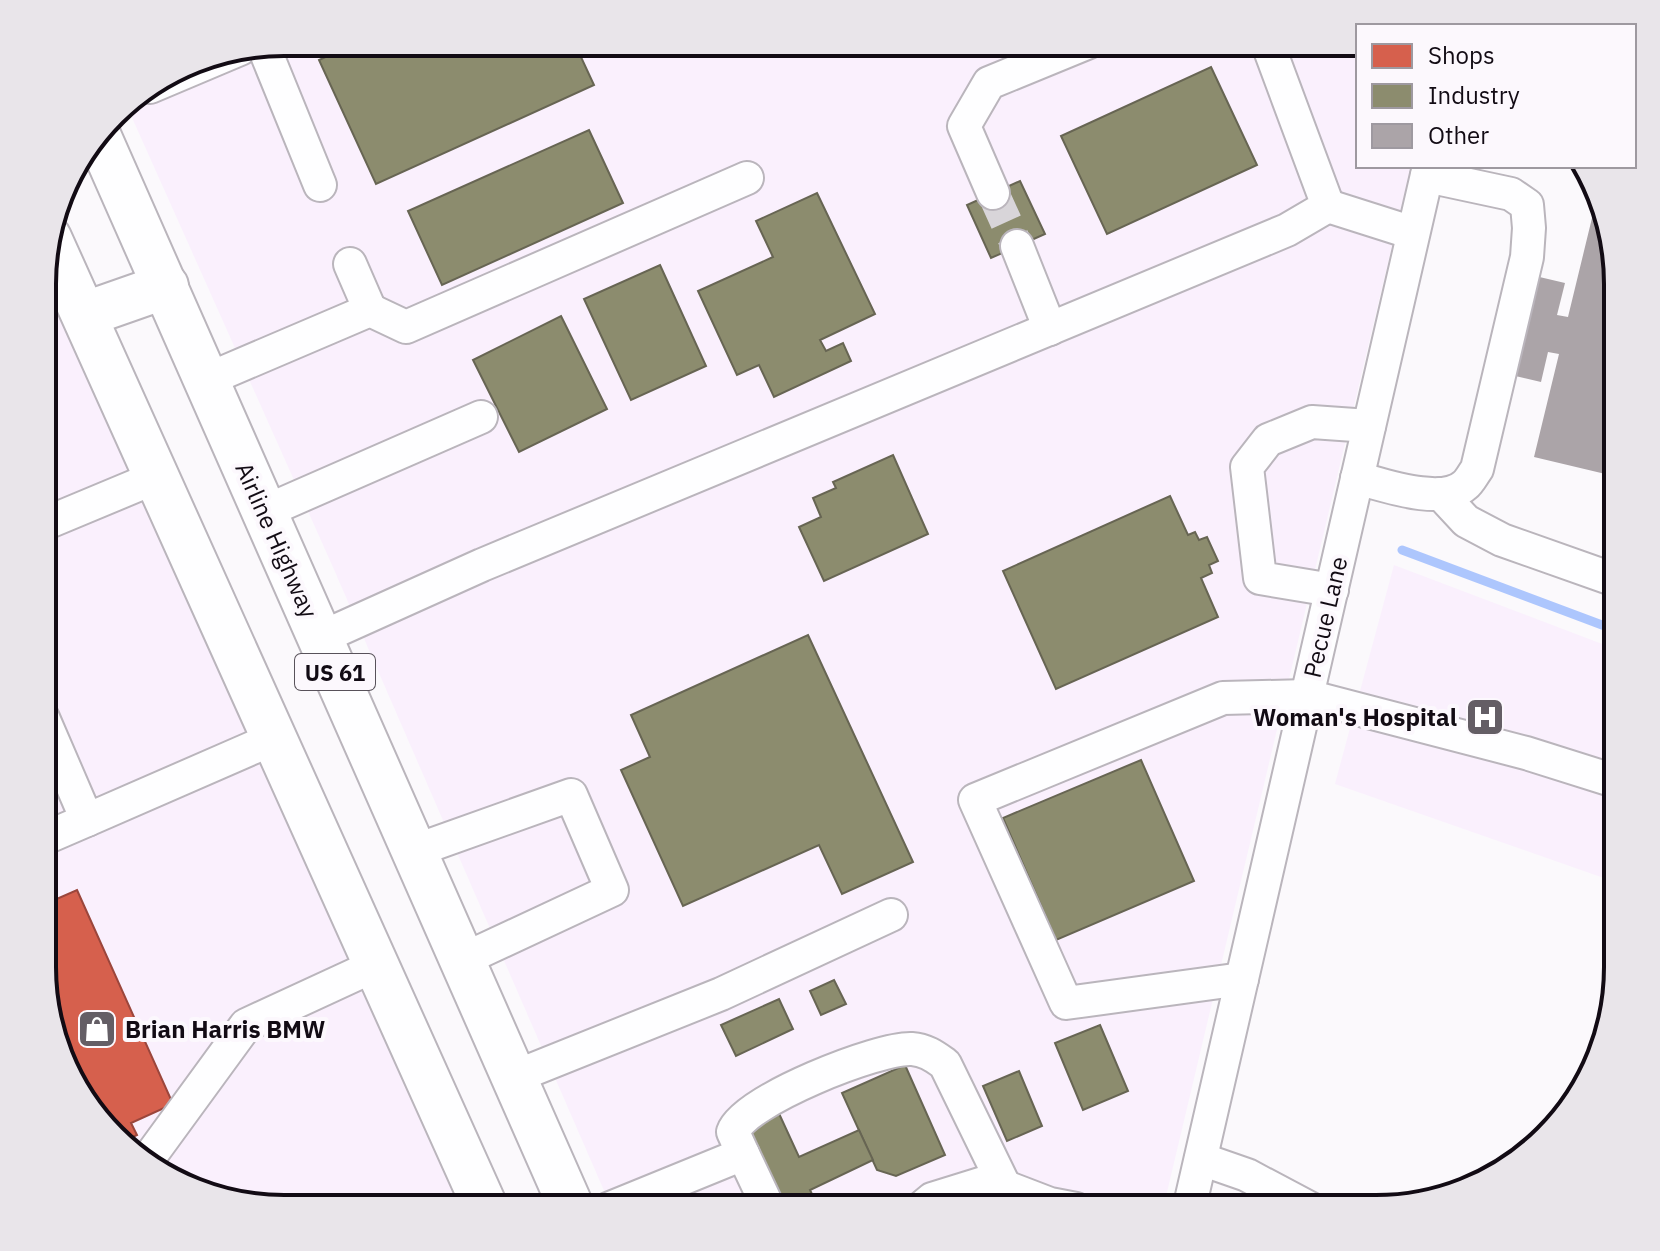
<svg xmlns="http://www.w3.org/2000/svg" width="1660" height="1251" font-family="'IBM Plex Sans',sans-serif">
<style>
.built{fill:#faf0fd}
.shops{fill:#d6604d;stroke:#9b463c;stroke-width:2}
.industry{fill:#8c8c6e;stroke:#676553;stroke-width:2}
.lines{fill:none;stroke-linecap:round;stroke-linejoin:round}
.stream{stroke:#adc6fd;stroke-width:9}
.building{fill:#aba4a8}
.minor-tunnel{stroke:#d8d5d9;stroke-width:32;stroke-dasharray:32 16;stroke-linecap:butt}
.minor-casing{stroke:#bab5bc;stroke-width:36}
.highway-casing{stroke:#bab5bc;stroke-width:48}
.minor{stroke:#fefeff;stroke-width:32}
.highway{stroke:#fefeff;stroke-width:44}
.labels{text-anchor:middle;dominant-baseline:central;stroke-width:8;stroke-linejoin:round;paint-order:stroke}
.shield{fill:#fcf8fd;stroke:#58525a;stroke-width:2}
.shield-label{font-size:22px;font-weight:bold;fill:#120b14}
.street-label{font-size:24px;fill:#120b14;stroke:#fcf8fd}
.poi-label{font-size:24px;font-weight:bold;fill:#120b14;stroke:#fcf8fd;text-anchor:end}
.rim{fill:none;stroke:#120b14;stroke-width:4}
</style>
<rect width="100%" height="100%" fill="#fbf9fc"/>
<g class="built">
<path d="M284,42H1358V166H1411L1163,1209H612L332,565L125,102L206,55Z"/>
<path d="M44,252L469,1209H268L192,1191L125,1149L67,1075L43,983Z"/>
<path d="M1394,565L1618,650V883L1335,784Z"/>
</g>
<path class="shops" d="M77,890L173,1104L131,1123L137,1135L120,1143L67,1075L43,983V905Z"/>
<g class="industry">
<path d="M358,42H574L594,85L376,184L319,60Z"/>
<path d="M1211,67L1257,165L1107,234L1061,136Z"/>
<path d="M589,130L623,203L442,285L408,211Z"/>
<path d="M1020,181L1045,234L991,258L967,205Z"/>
<path d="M817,193L875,314L820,340L826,351L843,343L851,361L774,397L759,365L737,375L698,291L773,257L756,221Z"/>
<path d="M660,265L706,366L631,400L584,299Z"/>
<path d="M561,316L607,409L519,452L473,360Z"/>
<path d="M893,455L928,534L824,581L799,527L821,517L813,498L836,488L833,482Z"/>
<path d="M1170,496L1188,535L1195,532L1199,540L1207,537L1218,561L1209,565L1212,573L1201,578L1218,617L1056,689L1003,571Z"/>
<path d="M808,635L913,862L842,894L819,845L683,906L621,770L650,757L631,715Z"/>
<path d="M1141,760L1194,881L1056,940L1003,818Z"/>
<path d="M834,980L846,1004L821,1015L810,991Z"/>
<path d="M779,999L793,1029L736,1056L721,1025Z"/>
<path d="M1100,1025L1128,1091L1083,1110L1055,1043Z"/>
<path d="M905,1065L945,1155L896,1176L877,1170L842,1093Z"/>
<path d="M1019,1071L1042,1126L1007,1141L983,1086Z"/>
<path d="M776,1107L799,1157L859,1130L873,1160L810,1190L819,1209H783L744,1122Z"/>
</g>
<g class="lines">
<path class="stream" d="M1402,550L1618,631"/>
</g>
<path class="building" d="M1592,218L1603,221L1618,283V477L1534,457L1559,354L1548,352L1541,382L1507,374L1531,275L1565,283L1557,315L1568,317Z"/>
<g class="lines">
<path class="minor-tunnel" d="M993,193L1017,246"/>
<defs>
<g id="minor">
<path d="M263,45L320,185"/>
<path d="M150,87L240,49"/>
<path d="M993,193L964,126L989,83L1089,42"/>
<path d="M1328,206L1413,233"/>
<path d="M1017,246L1050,329"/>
<path d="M350,264L370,310"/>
<path d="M206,380L370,310L406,327L747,178"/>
<path d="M1357,478C1384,485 1442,506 1465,485C1470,481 1473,474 1477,469L1527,257L1529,228L1527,205L1511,194L1427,176"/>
<path d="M1441,494L1466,521L1502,540L1618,581"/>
<path d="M264,512L481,417"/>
<path d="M44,524L159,476"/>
<path d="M1332,590L1260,578L1247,467L1268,440L1312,422L1369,426"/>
<path d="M320,638L482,565L1287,230L1328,206L1267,42"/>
<path d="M43,718L87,820L275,738"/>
<path d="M43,839L87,820"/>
<path d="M414,851L571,795L612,890L462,960"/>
<path d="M1242,979L1066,1003L975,800L1223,698L1307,696L1526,753L1618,782"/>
<path d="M514,1077L721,994L891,915"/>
<path d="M743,1154L733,1132C743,1101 879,1047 912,1049C926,1050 935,1057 945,1064L1005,1187"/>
<path d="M1201,1159L1247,1175L1311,1209"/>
<path d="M146,1162L246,1025L376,965"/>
<path d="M608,1209L743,1154L769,1209"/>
<path d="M920,1209L932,1199L990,1181L1050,1204L1076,1209"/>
<path d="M1189,1209L1429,166"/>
</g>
<g id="highway">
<path d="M98,135L572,1209"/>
<path d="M49,238L486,1209"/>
<path d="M86,314L166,286"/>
</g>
</defs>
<use href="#minor" class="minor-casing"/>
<use href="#highway" class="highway-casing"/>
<use href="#minor" class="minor"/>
<use href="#highway" class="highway"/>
</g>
<defs>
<symbol id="hospital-square" viewBox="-11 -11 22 22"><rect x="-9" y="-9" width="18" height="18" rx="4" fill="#645e65" stroke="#fcf8fd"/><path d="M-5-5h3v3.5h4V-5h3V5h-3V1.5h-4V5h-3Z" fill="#fff"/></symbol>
<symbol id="shop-square" viewBox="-11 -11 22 22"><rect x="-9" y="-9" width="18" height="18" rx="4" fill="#645e65" stroke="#fcf8fd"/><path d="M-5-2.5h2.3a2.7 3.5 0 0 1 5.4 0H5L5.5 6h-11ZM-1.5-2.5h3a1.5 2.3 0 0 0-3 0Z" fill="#fff"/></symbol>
</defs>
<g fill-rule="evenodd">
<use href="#hospital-square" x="1463" y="695" width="44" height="44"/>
<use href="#shop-square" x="75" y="1007" width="44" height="44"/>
</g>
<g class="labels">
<rect class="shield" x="295" y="654" width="80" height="36" rx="6"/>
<g class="shield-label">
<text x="335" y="672">US 61</text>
</g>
<g class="street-label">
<text transform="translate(277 540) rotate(66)">Airline Highway</text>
<text transform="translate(1325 617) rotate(-77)">Pecue Lane</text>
</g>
<g class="poi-label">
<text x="1457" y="717">Woman's Hospital</text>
<text x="125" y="1029" text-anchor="start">Brian Harris BMW</text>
</g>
</g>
<path d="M0 0H1660V1251H0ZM284 56H1376A228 228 0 0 1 1604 284V967A228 228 0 0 1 1376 1195H284A228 228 0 0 1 56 967V284A228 228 0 0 1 284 56Z" fill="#e9e5ea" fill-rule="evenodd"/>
<path class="rim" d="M284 56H1376A228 228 0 0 1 1604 284V967A228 228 0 0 1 1376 1195H284A228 228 0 0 1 56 967V284A228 228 0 0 1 284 56Z"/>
<rect x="1356" y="24" width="280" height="144" fill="#fcf8fd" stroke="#9e99a0" stroke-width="2"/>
<rect x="1372" y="44" width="40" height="24" fill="#d6604d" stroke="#9e99a0" stroke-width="2"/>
<text x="1428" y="64" font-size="24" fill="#120b14">Shops</text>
<rect x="1372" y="84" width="40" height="24" fill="#8c8c6e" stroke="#9e99a0" stroke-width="2"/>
<text x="1428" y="104" font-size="24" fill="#120b14">Industry</text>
<rect x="1372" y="124" width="40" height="24" fill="#aba4a8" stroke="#9e99a0" stroke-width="2"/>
<text x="1428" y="144" font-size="24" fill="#120b14">Other</text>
</svg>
